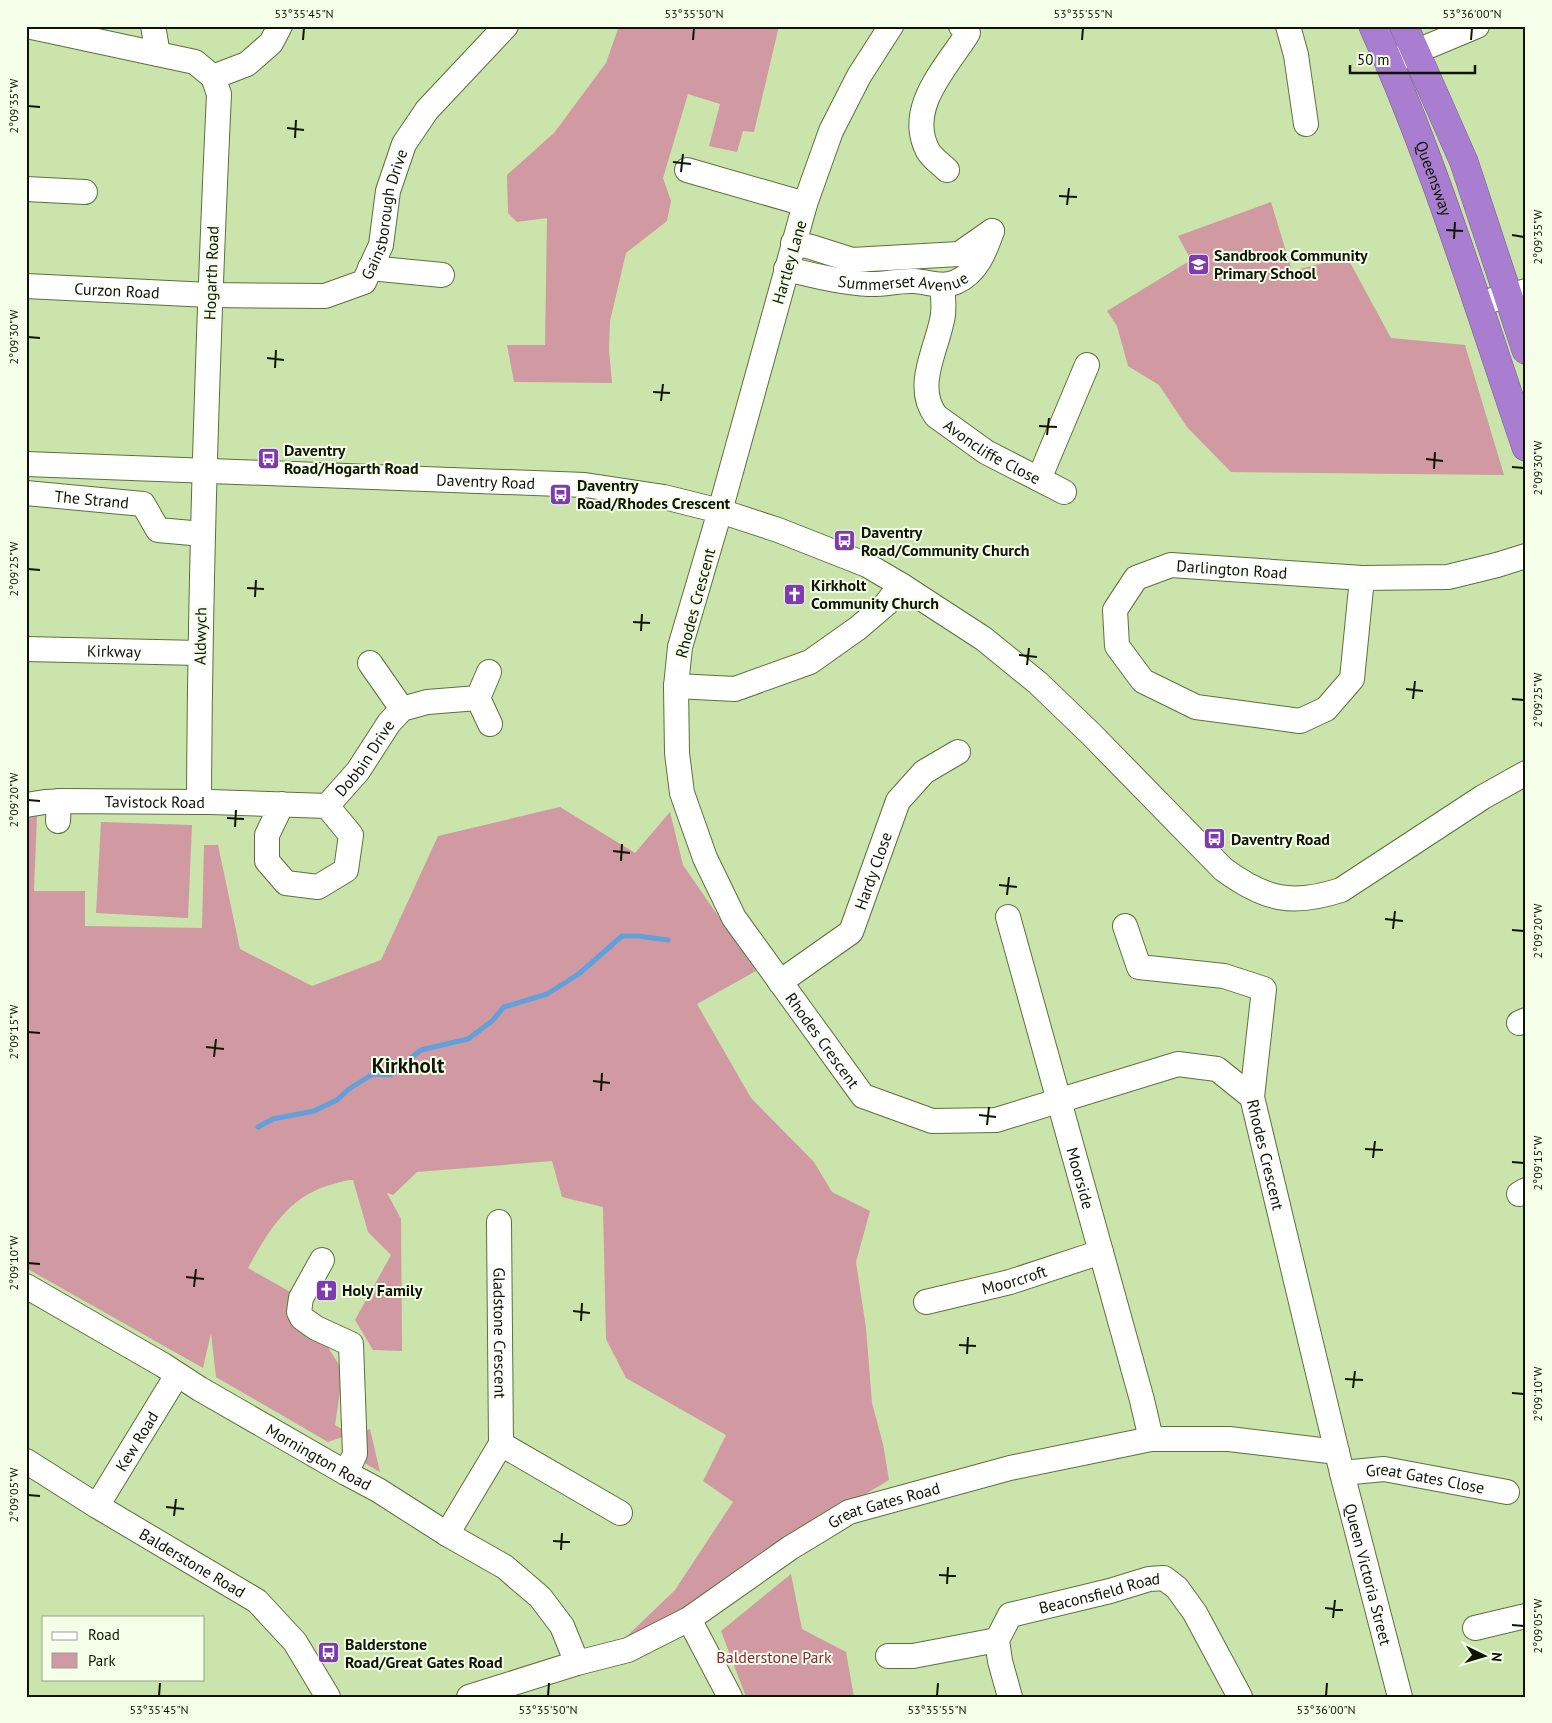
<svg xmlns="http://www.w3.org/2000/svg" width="1552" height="1723" font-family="'PT Sans',sans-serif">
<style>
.green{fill:#d199a2}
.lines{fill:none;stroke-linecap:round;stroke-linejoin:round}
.stream{stroke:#61a0da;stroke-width:5}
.minor-casing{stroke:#5b713d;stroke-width:26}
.highway-casing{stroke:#735988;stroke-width:29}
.minor{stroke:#fff;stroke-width:24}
.highway{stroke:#a97dcf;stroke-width:28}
.ticks{fill:none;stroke:#0e1603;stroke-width:2}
.labels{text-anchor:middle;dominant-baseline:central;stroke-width:4;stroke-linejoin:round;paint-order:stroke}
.street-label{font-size:16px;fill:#0e1603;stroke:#f4fee8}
.poi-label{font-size:16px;font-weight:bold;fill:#0e1603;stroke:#f4fee8;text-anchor:start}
.park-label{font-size:16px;fill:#8a2442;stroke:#f4fee8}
.district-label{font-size:21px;font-weight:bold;fill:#0e1603;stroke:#f4fee8}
.neatline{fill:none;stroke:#0e1603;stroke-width:2}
.ticks-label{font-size:12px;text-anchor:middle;fill:#0e1603}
</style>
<rect width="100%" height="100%" fill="#cae4ab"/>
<g class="green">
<path d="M619,26H779L754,132L743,131L737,152L709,146L720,104L688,94L663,178L671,201L667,221L626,253L610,321L609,350L612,383L514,382L507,345H545L547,218L517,222L508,213L507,175L554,133L606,63Z"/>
<path d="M1271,202L1292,271L1347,257L1391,338L1465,345L1504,475L1231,472L1187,427L1159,385L1128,366L1117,326L1107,311L1191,260L1178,236Z"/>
<path d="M560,807L635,853L670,812L683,865L756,971L697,1004L751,1098L814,1162L832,1192L870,1211L856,1262L866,1328L872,1403L883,1444L889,1480L774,1549L688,1606L626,1637L675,1590L733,1502L703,1481L726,1435L626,1378L606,1339L603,1207L562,1197L552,1161L417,1172L393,1195L387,1193L401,1219L402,1351L373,1350L355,1320L391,1255L368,1232L353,1180C347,1180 340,1182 334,1184C289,1195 269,1230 248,1268L294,1294L343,1371L335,1425L340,1428L347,1429L348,1435L328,1442L216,1377L211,1333L203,1368L26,1268V817L37,816L34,891H85V926L202,928L204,845H218L240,949L312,986L381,960L438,836Z"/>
<path d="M101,822L192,825L188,918L96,913Z"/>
<path d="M370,1429L380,1472L363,1462L359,1433Z"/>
<path d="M791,1574L802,1629L846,1652L854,1697H746L721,1631Z"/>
</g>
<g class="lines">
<path class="stream" d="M258,1127L273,1119L314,1111L337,1100L349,1089L373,1074L390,1075L421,1050L468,1039L492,1021L504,1007L547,994L563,984L580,973L622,936H638L668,940"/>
<defs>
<g id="minor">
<path d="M27,26L195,62L213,77L219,94C208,330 200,566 199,802"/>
<path d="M153,26L158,54"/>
<path id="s1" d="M891,26L859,76L831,131L805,204L720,511L680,647L676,686L677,753L682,793L705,858L734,918L863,1096L932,1121L996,1120L1178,1064L1217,1069L1252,1097L1342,1473L1400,1697"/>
<path d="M1288,26L1296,55L1306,124"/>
<path d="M1398,59L1477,26"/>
<path d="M213,77L247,64L271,43L280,26"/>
<path d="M687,170L805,204"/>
<path d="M947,170C941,164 932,158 928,151C905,108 947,67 968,33L961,26"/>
<path d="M26,189L85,192"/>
<path d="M793,243L811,247L852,260L959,254L992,231"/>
<path d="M370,268L442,275"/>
<path id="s2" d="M786,269C813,275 841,283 869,284C884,285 899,280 914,281C929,282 942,288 956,282C977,273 985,251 992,231"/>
<path id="s3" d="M26,286L209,295L325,296L364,282L381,245L388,191L404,144L427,110L506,26"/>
<path id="s4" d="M942,286C943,297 945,309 942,320C936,351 914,387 936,416L986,452L1064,492"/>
<path d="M1477,304L1526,291"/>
<path id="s5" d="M26,464L585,485L664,497L720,511L778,530L867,565L901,585L984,639L1038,683L1091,734L1223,869C1265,900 1292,906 1341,890L1483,797L1526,773"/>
<path d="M1039,479L1087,365"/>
<path id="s6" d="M26,493L143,504L158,530L203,534"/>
<path id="s7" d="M1362,578L1352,679L1326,709L1300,721L1196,707L1143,681L1117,646L1115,610L1136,578L1171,565L1362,578L1448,577L1497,565L1526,556"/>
<path id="s8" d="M26,649L199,653"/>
<path d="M370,663L402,709"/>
<path d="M489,672L478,698L490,724"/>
<path d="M676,686L735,689L810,662L858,628L886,604L901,585"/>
<path id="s9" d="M26,805L45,802L66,801L199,802H210L327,806L351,835L346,870L318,887L286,883L267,861V835L282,804"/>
<path id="s10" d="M327,806L358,771L389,723L402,709L427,702L478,698"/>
<path d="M58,821L59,801"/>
<path id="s11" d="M1008,917L1142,1400L1151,1439"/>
<path d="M1125,926L1139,967L1224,976L1264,989L1252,1097"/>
<path id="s12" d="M780,982L851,932L898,801L924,772L958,752"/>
<path d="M1519,1023L1526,1020"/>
<path d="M1519,1194L1526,1190"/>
<path id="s13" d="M499,1222L501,1444L620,1513"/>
<path d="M322,1260L301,1298L299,1312L302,1318L316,1328L351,1344L355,1454L346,1473"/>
<path id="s14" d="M26,1286L163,1365L200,1389L346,1473L378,1490L447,1534L505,1567L540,1597L562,1626L577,1663"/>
<path id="s15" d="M926,1302L1010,1282L1101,1252"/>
<path id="s16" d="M26,1461L97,1506L257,1601L295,1642L328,1697"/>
<path id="s17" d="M1342,1473L1384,1469L1507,1492"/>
<path id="s18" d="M97,1506L177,1375"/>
<path d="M447,1534L501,1444"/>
<path d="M689,1619L730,1697"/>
<path d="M1475,1628L1526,1616"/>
<path d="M888,1656H913L997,1640"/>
<path id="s19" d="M469,1697L577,1663L628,1650L689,1619L790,1548L849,1512L1010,1468L1151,1439H1229L1337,1452"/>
<path id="s20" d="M1010,1697L1000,1661L997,1640L1010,1615L1110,1591L1149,1579L1164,1578L1177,1588L1195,1613L1240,1697"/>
</g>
<g id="highway">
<path id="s21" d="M1373,26C1434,162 1478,306 1526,447"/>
<path d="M1404,26L1464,162L1526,350"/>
</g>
</defs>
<use href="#minor" class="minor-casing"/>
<use href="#highway" class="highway-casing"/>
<use href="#minor" class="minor"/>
<use href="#highway" class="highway"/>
</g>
<path class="ticks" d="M303,40L304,28M693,40L694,28M1082,40L1083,28M1471,40L1472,28M28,106L40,107M287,128L304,130M295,138L296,120M673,162L691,164M681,172L683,154M1059,196L1077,197M1067,205L1069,188M1446,230L1463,231M1512,235L1524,237M1454,239L1455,222M28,337L40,338M267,358L284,360M275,368L276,350M653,392L670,393M661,401L663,384M1039,426L1057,427M1047,435L1049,418M1426,459L1443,461M1512,467L1524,468M1434,469L1435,452M28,569L40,570M247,588L264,589M255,597L256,580M633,622L650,623M641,631L642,614M1019,655L1037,657M1027,665L1029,648M1406,689L1423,691M1413,699L1415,681M1512,699L1524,700M28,800L40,801M227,818L244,819M235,827L236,810M613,851L630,853M621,861L622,844M999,885L1017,887M1007,895L1009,877M1385,919L1403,921M1393,929L1395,911M1512,930L1524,931M28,1032L40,1033M206,1047L224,1049M214,1057L216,1039M593,1081L610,1083M601,1091L602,1073M979,1115L996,1117M987,1125L989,1107M1365,1149L1383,1150M1373,1158L1375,1141M1512,1162L1524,1163M28,1263L40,1264M186,1277L204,1279M194,1287L196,1269M573,1311L590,1313M581,1321L582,1303M959,1345L976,1346M967,1354L968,1337M1345,1379L1363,1380M1353,1388L1355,1371M1512,1393L1524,1394M28,1495L40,1496M166,1507L184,1509M174,1516L176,1499M553,1541L570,1542M561,1550L562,1533M939,1575L956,1576M947,1584L948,1567M1325,1608L1343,1610M1333,1618L1335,1600M1512,1625L1524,1626M159,1696L160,1683M548,1696L549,1683M937,1696L938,1683M1326,1696L1327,1683"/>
<defs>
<symbol id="school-square" viewBox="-11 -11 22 22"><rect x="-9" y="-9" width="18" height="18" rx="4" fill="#7e3aae" stroke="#f4fee8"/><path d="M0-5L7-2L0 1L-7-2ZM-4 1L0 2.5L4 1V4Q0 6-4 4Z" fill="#fff"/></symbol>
<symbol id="bus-square" viewBox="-11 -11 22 22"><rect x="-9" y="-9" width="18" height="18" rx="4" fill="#7e3aae" stroke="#f4fee8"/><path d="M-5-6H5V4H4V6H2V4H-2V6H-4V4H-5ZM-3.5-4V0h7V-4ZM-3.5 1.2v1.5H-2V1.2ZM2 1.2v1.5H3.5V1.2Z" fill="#fff"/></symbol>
<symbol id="church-square" viewBox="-11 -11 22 22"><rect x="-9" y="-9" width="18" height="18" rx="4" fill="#7e3aae" stroke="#f4fee8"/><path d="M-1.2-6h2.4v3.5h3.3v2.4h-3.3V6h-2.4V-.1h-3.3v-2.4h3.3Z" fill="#fff"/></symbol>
</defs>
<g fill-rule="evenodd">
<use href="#school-square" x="1186" y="252" width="25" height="25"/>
<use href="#bus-square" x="256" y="446" width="25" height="25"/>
<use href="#bus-square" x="548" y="482" width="25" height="25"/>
<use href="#bus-square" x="832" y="528" width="25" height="25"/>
<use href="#church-square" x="782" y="582" width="25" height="25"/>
<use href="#bus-square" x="1202" y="826" width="25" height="25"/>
<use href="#church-square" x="314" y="1278" width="25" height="25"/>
<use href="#bus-square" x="316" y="1640" width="25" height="25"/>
</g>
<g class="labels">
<g class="street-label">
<text stroke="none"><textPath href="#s21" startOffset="164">Queensway</textPath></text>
<text stroke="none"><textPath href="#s3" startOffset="412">Gainsborough Drive</textPath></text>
<text transform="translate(789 262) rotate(-74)">Hartley Lane</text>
<text transform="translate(211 273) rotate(-88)">Hogarth Road</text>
<text stroke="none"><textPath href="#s2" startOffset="119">Summerset Avenue</textPath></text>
<text stroke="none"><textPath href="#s3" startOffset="91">Curzon Road</textPath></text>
<text stroke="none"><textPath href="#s4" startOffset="201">Avoncliffe Close</textPath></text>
<text stroke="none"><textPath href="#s5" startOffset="460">Daventry Road</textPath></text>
<text stroke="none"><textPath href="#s6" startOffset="66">The Strand</textPath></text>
<text stroke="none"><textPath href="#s7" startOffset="550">Darlington Road</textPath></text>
<text transform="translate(695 603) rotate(-75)">Rhodes Crescent</text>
<text transform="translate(200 636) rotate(-89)">Aldwych</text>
<text stroke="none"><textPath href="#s8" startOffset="88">Kirkway</textPath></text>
<text stroke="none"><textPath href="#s10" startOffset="61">Dobbin Drive</textPath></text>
<text stroke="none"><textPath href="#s9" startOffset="129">Tavistock Road</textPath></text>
<text stroke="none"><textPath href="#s12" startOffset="152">Hardy Close</textPath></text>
<text stroke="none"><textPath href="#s1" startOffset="1092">Rhodes Crescent</textPath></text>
<text stroke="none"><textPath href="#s1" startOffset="1632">Rhodes Crescent</textPath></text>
<text stroke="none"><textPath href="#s11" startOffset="271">Moorside</textPath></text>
<text stroke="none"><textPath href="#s15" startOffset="91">Moorcroft</textPath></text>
<text stroke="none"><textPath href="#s13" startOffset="111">Gladstone Crescent</textPath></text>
<text stroke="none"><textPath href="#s18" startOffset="76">Kew Road</textPath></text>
<text stroke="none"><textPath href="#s14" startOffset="339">Mornington Road</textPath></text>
<text stroke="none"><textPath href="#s17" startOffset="84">Great Gates Close</textPath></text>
<text stroke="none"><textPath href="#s19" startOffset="462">Great Gates Road</textPath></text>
<text stroke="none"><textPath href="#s16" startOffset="195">Balderstone Road</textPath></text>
<text stroke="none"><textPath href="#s1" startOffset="2064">Queen Victoria Street</textPath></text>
<text stroke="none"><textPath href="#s20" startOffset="179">Beaconsfield Road</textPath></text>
</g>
<g class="poi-label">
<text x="1214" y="255">Sandbrook Community<tspan x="1214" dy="18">Primary School</tspan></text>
<text x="284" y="450">Daventry<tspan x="284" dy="18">Road/Hogarth Road</tspan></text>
<text x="577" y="485">Daventry<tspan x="577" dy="18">Road/Rhodes Crescent</tspan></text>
<text x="861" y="532">Daventry<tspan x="861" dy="18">Road/Community Church</tspan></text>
<text x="811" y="585">Kirkholt<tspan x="811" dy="18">Community Church</tspan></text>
<text x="1231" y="839">Daventry Road</text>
<text x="342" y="1290">Holy Family</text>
<text x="345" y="1644">Balderstone<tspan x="345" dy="18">Road/Great Gates Road</tspan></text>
</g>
<g class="park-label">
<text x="774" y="1657">Balderstone Park</text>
</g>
<g class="district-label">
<text x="408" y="1065">Kirkholt</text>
</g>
</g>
<rect width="1552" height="1723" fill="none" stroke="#f4fee8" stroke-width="55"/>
<rect x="42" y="1616" width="162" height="65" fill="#f4fee8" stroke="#98a18c"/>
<rect x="52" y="1632" width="25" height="8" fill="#ffffff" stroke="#98a18c"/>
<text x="88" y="1640" font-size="15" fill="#0e1603">Road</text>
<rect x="52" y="1653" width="25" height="15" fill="#d199a2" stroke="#98a18c"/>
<text x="88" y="1666" font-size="15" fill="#0e1603">Park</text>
<g transform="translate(1484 1656) rotate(95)" stroke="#f4fee8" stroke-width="4" paint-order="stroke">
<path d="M0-4L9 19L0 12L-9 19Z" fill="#0e1603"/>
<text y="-8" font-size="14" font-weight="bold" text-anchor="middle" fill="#0e1603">N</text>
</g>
<path d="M1350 65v8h125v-8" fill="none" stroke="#0e1603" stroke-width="2.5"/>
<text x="1357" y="65" font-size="15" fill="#0e1603" stroke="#f4fee8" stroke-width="4" paint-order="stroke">50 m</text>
<rect x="28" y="28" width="1496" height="1668" class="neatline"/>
<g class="ticks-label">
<text x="304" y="18">53°35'45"N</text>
<text x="694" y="18">53°35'50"N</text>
<text x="1083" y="18">53°35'55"N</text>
<text x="1472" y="18">53°36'00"N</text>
<text transform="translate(14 106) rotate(-90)" y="4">2°09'35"W</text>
<text transform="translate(1538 237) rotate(-90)" y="4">2°09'35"W</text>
<text transform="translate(14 337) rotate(-90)" y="4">2°09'30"W</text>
<text transform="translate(1538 468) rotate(-90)" y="4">2°09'30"W</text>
<text transform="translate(14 569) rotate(-90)" y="4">2°09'25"W</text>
<text transform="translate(1538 700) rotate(-90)" y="4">2°09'25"W</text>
<text transform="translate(14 800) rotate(-90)" y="4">2°09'20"W</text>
<text transform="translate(1538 931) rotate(-90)" y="4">2°09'20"W</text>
<text transform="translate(14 1032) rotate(-90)" y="4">2°09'15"W</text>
<text transform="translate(1538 1163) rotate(-90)" y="4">2°09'15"W</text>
<text transform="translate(14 1263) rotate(-90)" y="4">2°09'10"W</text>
<text transform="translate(1538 1394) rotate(-90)" y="4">2°09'10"W</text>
<text transform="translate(14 1495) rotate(-90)" y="4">2°09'05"W</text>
<text transform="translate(1538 1626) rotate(-90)" y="4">2°09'05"W</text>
<text x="159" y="1714">53°35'45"N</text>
<text x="548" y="1714">53°35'50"N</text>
<text x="937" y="1714">53°35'55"N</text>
<text x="1326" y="1714">53°36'00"N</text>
</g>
</svg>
